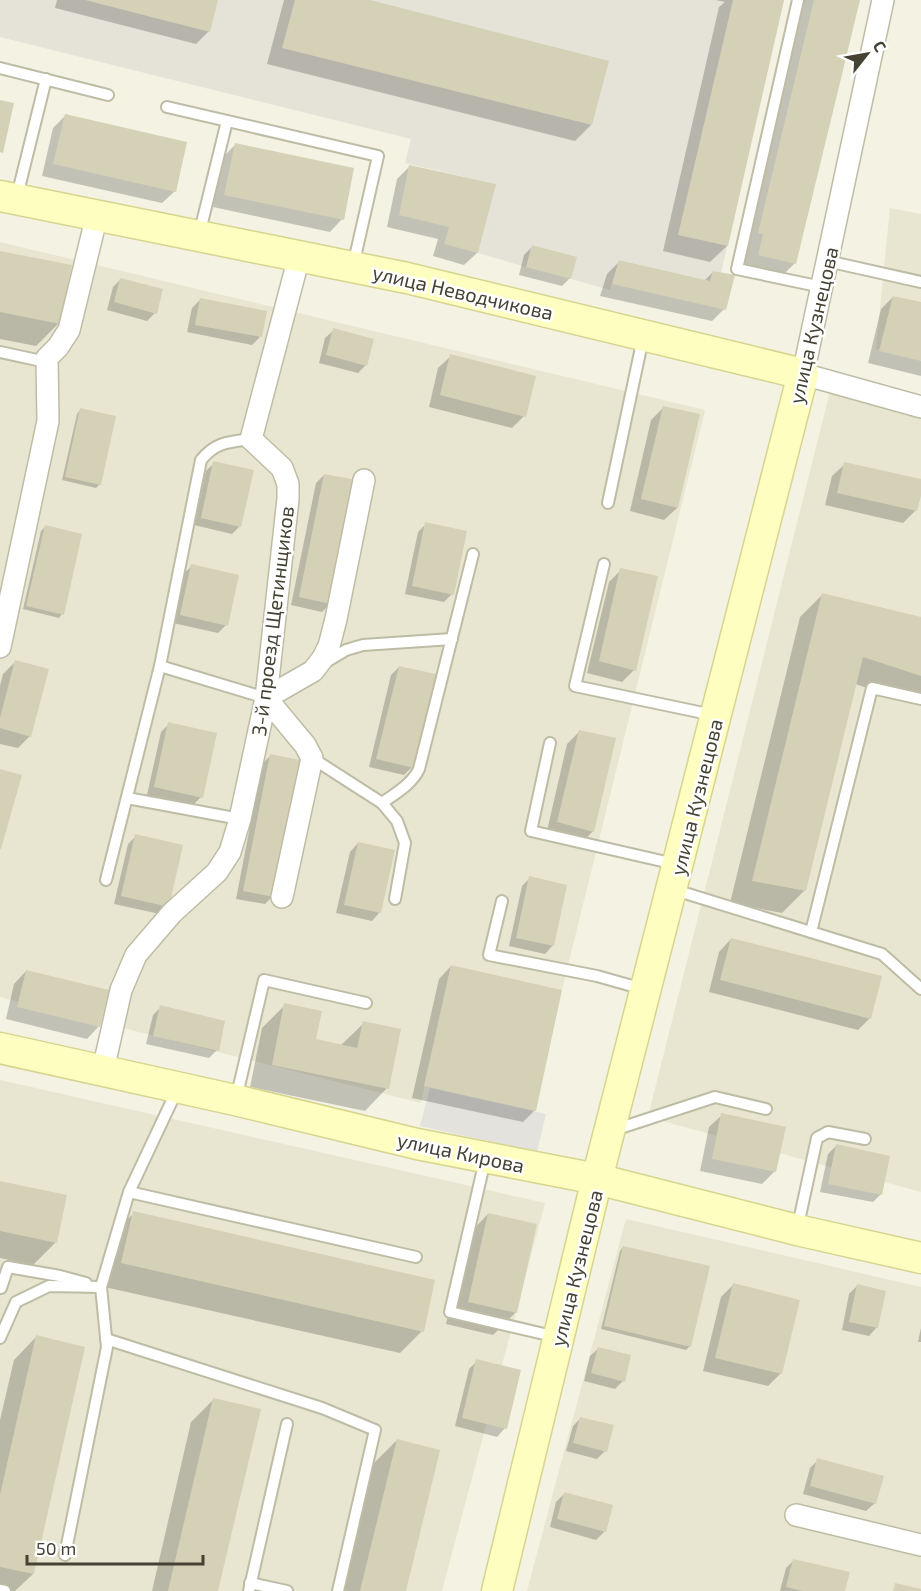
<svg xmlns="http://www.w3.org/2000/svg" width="921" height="1591" font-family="'Exo 2',sans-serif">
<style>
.residential{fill:#e8e6d0}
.industrial{fill:#e5e2d8}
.parking{fill:#e3e2dc}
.shadow{fill:#0003}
.building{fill:#d5d1b7}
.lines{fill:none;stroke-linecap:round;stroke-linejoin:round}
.service-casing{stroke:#bfbca5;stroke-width:14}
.minor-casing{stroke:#bfbca5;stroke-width:24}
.secondary-casing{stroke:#d7d48e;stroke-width:33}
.service{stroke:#fff;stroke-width:10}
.minor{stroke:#fff;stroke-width:21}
.secondary{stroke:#fffec1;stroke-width:30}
.labels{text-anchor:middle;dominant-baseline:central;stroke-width:5;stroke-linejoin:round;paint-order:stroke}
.street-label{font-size:20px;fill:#454233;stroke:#fff}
</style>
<rect width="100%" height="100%" fill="#f3f2e3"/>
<g class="residential">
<path d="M890,208L921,214V358L876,349Z"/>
<path d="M0,242L705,410L562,990L451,965L421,1103L0,997Z"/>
<path d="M834,375L921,396V1192L648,1117Z"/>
<path d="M0,1080L545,1203L442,1591H0Z"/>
<path d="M626,1219L921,1287V1591H527Z"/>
</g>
<path class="industrial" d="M0,0H784L721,273L713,271L710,281L619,260L610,290L571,279L576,257L532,245L526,267L478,253L495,184L405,163L411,139L0,37Z"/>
<path class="parking" d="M430,1088L546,1114L537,1152L420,1126Z"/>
<g class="shadow">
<path d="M57,0H216L209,31L196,44L55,8Z"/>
<path d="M284,0H364L607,62L591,125L575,141L267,64Z"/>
<path d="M716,0H782L727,246L710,262L663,251L719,7L725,2Z"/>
<path d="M803,0H859L795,263L779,279L743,270L747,250L742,249Z"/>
<path d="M65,116L175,191L162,203L42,176L53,128Z"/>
<path d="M235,145L342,219L330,232L213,207L223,157Z"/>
<path d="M410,166L477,253L464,265L433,256L438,239L387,227L397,179Z"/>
<path d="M532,247L570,278L562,286L519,275L524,255Z"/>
<path d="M0,252L59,323L36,346L0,339Z"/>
<path d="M620,261L704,281L713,272L724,309L712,321L600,296L607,274Z"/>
<path d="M121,279L155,313L147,321L107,310L113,287Z"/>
<path d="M893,297L921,304V376L868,363L881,309Z"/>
<path d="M200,300L260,337L252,345L187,332L192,308Z"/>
<path d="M334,330L366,365L358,373L319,363L325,338Z"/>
<path d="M451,356L524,416L512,428L429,407L438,368Z"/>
<path d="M663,408L698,415L677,508L664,520L630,511L651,420Z"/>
<path d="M80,410L100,484L96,488L62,480L77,414Z"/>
<path d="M214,463L240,526L232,534L194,525L206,471Z"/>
<path d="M845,464L921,481V490L915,511L903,523L825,505L832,476Z"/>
<path d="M324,475L330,604L322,612L291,605L316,483Z"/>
<path d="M426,524L452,594L444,602L405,594L418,532Z"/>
<path d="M45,527L62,614L59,618L23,609L41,531Z"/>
<path d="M192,566L226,625L218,633L173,623L183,574Z"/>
<path d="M621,570L634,670L622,682L587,673L609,582Z"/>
<path d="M822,595L921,618V699L916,704L855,684L804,891L782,913L730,903L800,617Z"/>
<path d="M15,662L30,736L18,748L0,744V686L3,674Z"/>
<path d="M399,667L412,767L404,775L369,767L391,675Z"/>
<path d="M169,724L201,797L193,805L147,795L161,732Z"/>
<path d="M580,731L593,831L581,844L546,835L567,744Z"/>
<path d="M270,756L273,896L265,904L236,899L262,764Z"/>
<path d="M136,836L168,906L160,914L114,904L128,844Z"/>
<path d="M358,843L380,912L372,921L336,913L350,852Z"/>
<path d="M530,878L553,945L545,954L509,946L522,886Z"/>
<path d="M731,939L870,1018L858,1030L709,992L719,952Z"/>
<path d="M451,966L535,1110L523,1122L412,1098L439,979Z"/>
<path d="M26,971L99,1026L87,1039L6,1019L14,984Z"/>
<path d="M285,1005L314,1041L340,1046L364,1023L387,1088L365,1111L250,1087L262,1028Z"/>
<path d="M161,1007L217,1050L209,1058L146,1044L153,1015Z"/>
<path d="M722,1115L775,1171L762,1184L700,1171L709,1127Z"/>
<path d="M836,1146L881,1194L873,1202L820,1192L828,1154Z"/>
<path d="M0,1183L65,1196L55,1243L33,1265L0,1258Z"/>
<path d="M134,1213L422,1331L400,1353L100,1286L111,1235Z"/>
<path d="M488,1214L516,1312L493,1335L446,1324L466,1237Z"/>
<path d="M623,1247L690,1346L686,1350L601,1329L620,1251Z"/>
<path d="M733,1285L798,1301L780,1374L768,1386L703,1371L721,1297Z"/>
<path d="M857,1286L877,1327L869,1336L842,1330L849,1294Z"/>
<path d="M921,1328V1342H918Z"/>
<path d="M36,1337L33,1574L15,1591H0V1420L14,1360Z"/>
<path d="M599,1348L623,1381L615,1389L584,1381L590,1356Z"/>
<path d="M477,1361L505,1428L497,1437L455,1426L469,1369Z"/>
<path d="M214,1399L217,1591H152L191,1422Z"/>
<path d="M581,1418L605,1451L597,1459L566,1451L573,1426Z"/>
<path d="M397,1440L405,1591H344L374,1463Z"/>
<path d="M818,1460L875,1503L866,1511L803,1494L810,1468Z"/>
<path d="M564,1494L611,1506L604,1532L596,1540L550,1527L556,1502Z"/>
<path d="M794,1560L844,1591H780L786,1568Z"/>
</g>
<g class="building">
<path d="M85,0H218L210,32Z"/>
<path d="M295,0H370L609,61L592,125L282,48Z"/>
<path d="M733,0H784L728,246L678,235Z"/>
<path d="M814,0H860L796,264L758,255L763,234L758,233Z"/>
<path d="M0,100L14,103L3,153L0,152Z"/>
<path d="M65,114L187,142L176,192L53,164Z"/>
<path d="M235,143L354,168L344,220L224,195Z"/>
<path d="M409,165L496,184L478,253L444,244L449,227L399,215Z"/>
<path d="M532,245L577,257L571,279L526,267Z"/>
<path d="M0,251L72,265L60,324L0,312Z"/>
<path d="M619,260L710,281L713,271L735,275L726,310L612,284Z"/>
<path d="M120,278L163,289L157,314L114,302Z"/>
<path d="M893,296L921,302V361L879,351Z"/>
<path d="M200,298L267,311L262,337L195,325Z"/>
<path d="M333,328L374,339L367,366L326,355Z"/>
<path d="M450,354L536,376L526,417L440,395Z"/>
<path d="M663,406L700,414L678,508L641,499Z"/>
<path d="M80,408L116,416L101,485L65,477Z"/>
<path d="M213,461L254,470L241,527L201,518Z"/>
<path d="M844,462L921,479V496L917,511L837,493Z"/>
<path d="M324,474L357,480L331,604L299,597Z"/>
<path d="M425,522L467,531L454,595L412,586Z"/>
<path d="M45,525L82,534L64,615L26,606Z"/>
<path d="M191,564L239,575L228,626L180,615Z"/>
<path d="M620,568L658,576L636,671L599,661Z"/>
<path d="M822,593L921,617V676L863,657L806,891L752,881Z"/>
<path d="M15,660L49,669L31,737L0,728V718Z"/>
<path d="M399,666L436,674L414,768L376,759Z"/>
<path d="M168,722L217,733L203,798L154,787Z"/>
<path d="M579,730L616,738L594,832L557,822Z"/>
<path d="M270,754L300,760L274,897L243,891Z"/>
<path d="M0,769L22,775L1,849H0Z"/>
<path d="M135,834L183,845L169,907L121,896Z"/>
<path d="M358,842L395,850L381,913L344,905Z"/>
<path d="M529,876L567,885L554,946L516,938Z"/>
<path d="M731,938L882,976L871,1019L720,980Z"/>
<path d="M451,965L562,990L536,1111L424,1086Z"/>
<path d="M26,970L109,990L100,1027L17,1007Z"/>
<path d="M284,1003L322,1011L316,1039L357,1048L363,1021L401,1029L389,1089L272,1065Z"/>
<path d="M160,1005L225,1021L219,1051L153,1036Z"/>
<path d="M721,1113L786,1127L776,1172L712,1159Z"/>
<path d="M836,1144L890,1156L882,1195L828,1184Z"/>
<path d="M0,1181L67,1195L57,1243L0,1231Z"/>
<path d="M133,1211L435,1280L424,1332L121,1263Z"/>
<path d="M488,1213L537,1224L517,1313L468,1302Z"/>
<path d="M623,1246L710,1266L691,1347L604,1326Z"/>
<path d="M733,1283L800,1300L782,1374L715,1358Z"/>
<path d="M857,1284L886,1291L878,1328L849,1322Z"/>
<path d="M36,1335L85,1347L34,1574L0,1567V1495Z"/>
<path d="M598,1347L631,1355L625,1382L591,1373Z"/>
<path d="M476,1359L521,1370L507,1429L462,1418Z"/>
<path d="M213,1398L261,1409L218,1591H168Z"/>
<path d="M580,1417L614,1425L607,1452L573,1443Z"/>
<path d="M397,1439L440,1450L406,1591H360Z"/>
<path d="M817,1458L884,1476L876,1504L810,1486Z"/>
<path d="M564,1492L613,1505L606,1532L557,1519Z"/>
<path d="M793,1559L850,1572L845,1591H802L786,1587Z"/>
<path d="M895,1583L921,1589V1591H893Z"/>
</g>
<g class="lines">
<defs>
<g id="service">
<path d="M798,0L737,269L822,287"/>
<path d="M0,68L108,95"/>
<path d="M167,107L378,156L353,266"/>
<path d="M17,196L46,79"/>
<path d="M199,235L227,121"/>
<path d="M827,261L921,282"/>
<path d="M0,352L37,360L47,358"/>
<path d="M608,503L643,338"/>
<path d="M604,564L575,686L713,715"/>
<path d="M326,662L346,650L363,645L452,639"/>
<path d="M160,666L266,698"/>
<path d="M550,743L531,831L675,864"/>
<path d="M312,758L382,803"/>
<path d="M127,798L240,819"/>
<path d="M106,880L160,666L201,460C216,442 228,442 251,439"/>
<path d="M672,890L688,894L882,954L921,989"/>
<path d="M395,899L405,843L397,821L382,803C396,793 412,784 419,769L473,554"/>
<path d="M502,901L489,955L597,976L643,989"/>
<path d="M811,932L872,688L921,699"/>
<path d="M236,1099L264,980L366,1003"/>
<path d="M614,1130L715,1097L766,1109"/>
<path d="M485,1160L450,1312L557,1337"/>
<path d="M129,1192L416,1257"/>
<path d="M797,1230L817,1138L828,1132L865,1139"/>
<path d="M1,1288L8,1267L60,1276L86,1283"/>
<path d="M0,1338L16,1302L49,1286L101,1287"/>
<path d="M106,1339L322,1408L375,1430L338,1591"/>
<path d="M65,1555L107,1347L101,1287L129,1192L177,1090"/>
<path d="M250,1583L287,1591"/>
<path d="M0,1590L5,1591"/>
<path d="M249,1591L287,1424"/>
</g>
<g id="minor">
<path d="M883,0L803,374L921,407"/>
<path d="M0,647L48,421L47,358L58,347L69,330L97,215"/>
<path d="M282,897L312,758L305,745L266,698L313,671L323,658L329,646L336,619L364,480"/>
<path d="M103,1070L121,990L136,955L172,913L217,872L230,852L240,819L266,698L288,499V484L282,468L251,439L299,257"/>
<path d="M796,1515L921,1545"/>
</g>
<g id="secondary">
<path d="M0,196L407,278L803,374L597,1179L497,1591"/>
<path d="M0,1048L235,1100L417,1144L597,1179L797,1230L921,1258"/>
</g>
</defs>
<use href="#service" class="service-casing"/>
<use href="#minor" class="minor-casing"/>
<use href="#secondary" class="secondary-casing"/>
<use href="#service" class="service"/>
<use href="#minor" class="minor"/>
<use href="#secondary" class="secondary"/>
</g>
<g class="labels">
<g class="street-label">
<text transform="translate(463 292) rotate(13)">улица Неводчикова</text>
<text transform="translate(813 325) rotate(-77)">улица Кузнецова</text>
<text transform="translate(272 621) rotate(-83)">3-й проезд Щетинщиков</text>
<text transform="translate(696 797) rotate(-76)">улица Кузнецова</text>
<text transform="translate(461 1152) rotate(12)">улица Кирова</text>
<text transform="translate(576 1268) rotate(-76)">улица Кузнецова</text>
</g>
</g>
<g transform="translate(867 54) rotate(59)" stroke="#ffffff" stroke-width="4.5" paint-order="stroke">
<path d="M0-4.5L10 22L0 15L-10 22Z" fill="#454233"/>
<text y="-9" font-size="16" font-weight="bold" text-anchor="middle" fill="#454233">С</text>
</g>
<path d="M27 1555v9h176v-9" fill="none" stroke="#454233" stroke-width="3"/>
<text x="36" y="1555" font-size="18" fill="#454233" stroke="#ffffff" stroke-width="4.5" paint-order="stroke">50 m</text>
</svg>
